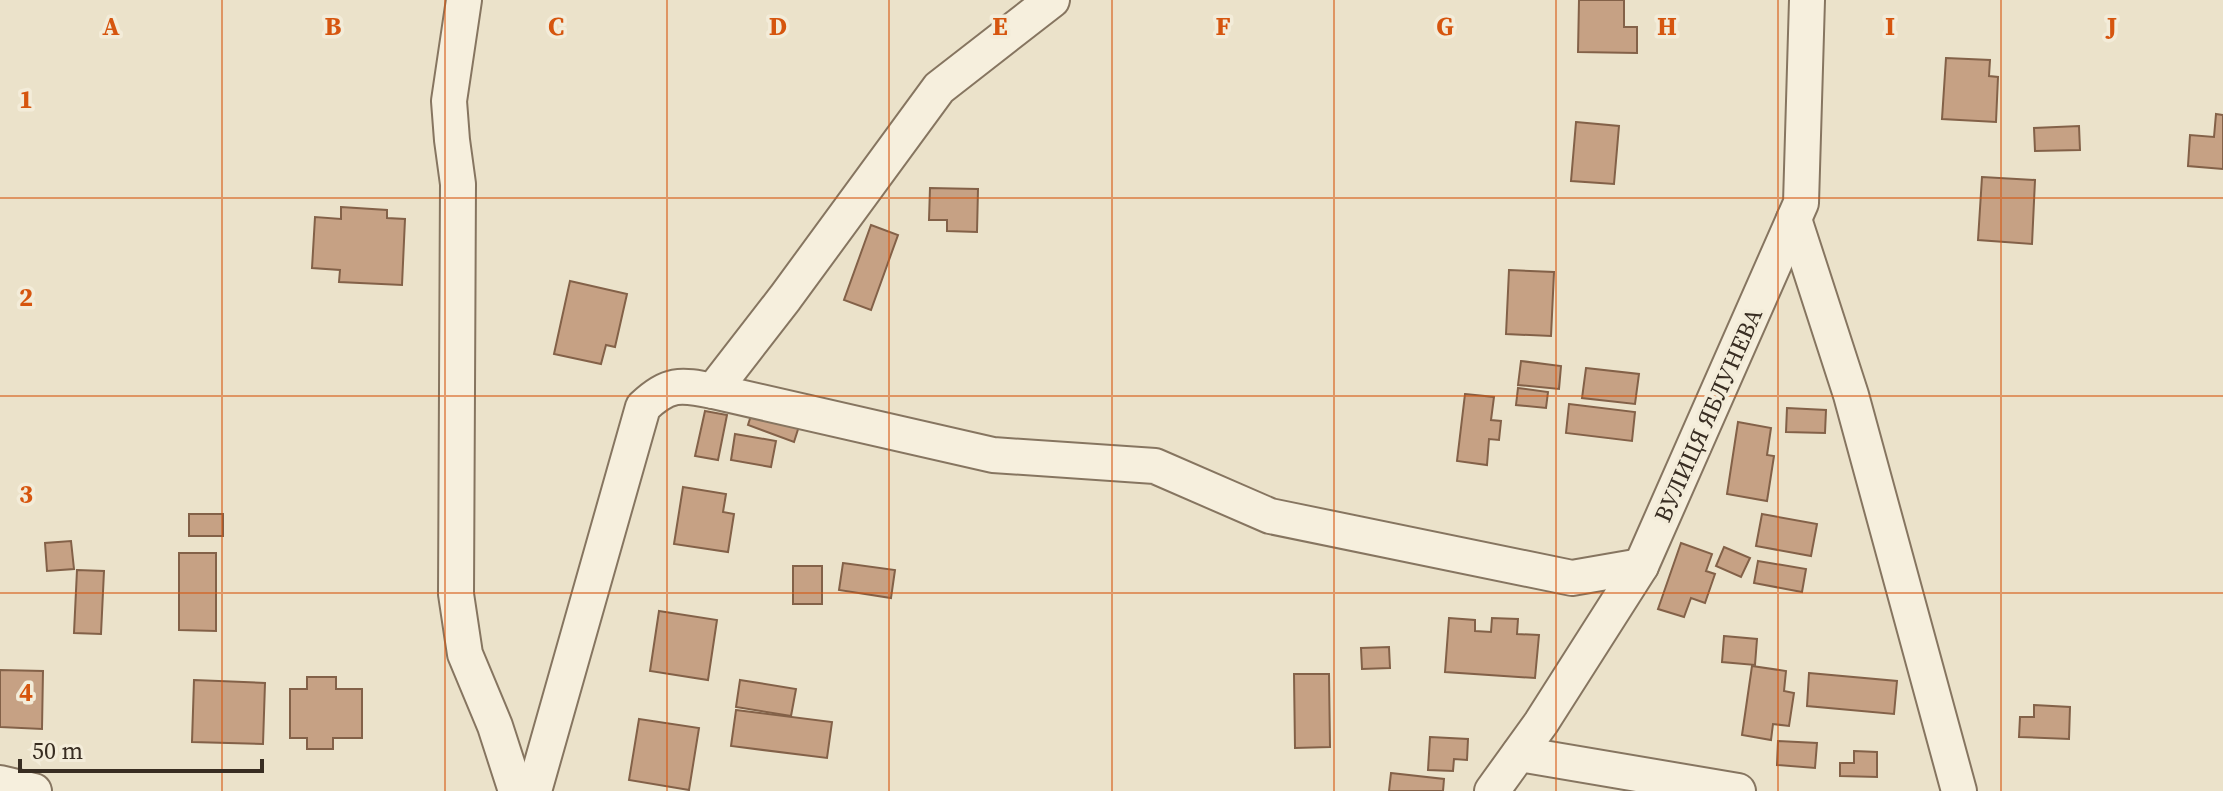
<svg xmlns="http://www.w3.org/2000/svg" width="2223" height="791" font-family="'Source Serif 4',serif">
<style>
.building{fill:#c6a184;stroke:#836148;stroke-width:2}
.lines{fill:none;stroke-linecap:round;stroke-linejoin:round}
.minor-casing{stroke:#867560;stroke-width:38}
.minor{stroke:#f6efdd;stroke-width:34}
.grid{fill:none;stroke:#d6550e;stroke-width:2;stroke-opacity:0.55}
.labels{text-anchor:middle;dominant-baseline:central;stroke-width:7;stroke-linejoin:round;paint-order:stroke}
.street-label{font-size:24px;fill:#382d22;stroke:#f3ecd9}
.grid-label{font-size:26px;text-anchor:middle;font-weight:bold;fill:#d6550e;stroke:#f3ecd9;stroke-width:7;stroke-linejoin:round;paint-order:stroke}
</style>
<rect width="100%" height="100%" fill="#ebe2ca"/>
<g class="building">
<path d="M1579,0H1624V27H1637V53L1578,52Z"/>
<path d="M1946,58L1990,60L1989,76L1998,77L1996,122L1942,119Z"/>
<path d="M2216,114L2223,115V169L2188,166L2190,135L2214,137Z"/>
<path d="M1576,122L1619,126L1614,184L1571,181Z"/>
<path d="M2079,126L2080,150L2035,151L2034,128Z"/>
<path d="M1982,177L2035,180L2032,244L1978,240Z"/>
<path d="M930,188L978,189L977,232L947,231V220H929Z"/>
<path d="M341,207L387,210V218L405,219L402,285L339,282L340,270L312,268L315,217L341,219Z"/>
<path d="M871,225L898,235L871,310L844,300Z"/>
<path d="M1509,270L1554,272L1551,336L1506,334Z"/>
<path d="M570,281L627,294L615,347L606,345L601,364L554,354Z"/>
<path d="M1521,361L1561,366L1559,389L1518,385Z"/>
<path d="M1586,368L1639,374L1635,404L1582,398Z"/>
<path d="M1518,388L1548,392L1546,408L1516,405Z"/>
<path d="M1465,394L1494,397L1491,420L1501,421L1499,440L1489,439L1487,465L1457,461Z"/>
<path d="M1569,404L1635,412L1632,441L1566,433Z"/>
<path d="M754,406L800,423L794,442L748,425Z"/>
<path d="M1787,408L1826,410L1825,433L1786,432Z"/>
<path d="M705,411L727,415L718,460L695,456Z"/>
<path d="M1738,422L1771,428L1767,455L1774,456L1767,501L1727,494Z"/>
<path d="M735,434L776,441L771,467L731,460Z"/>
<path d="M683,487L726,494L723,512L734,514L728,552L674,544Z"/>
<rect x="189" y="514" width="34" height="22"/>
<path d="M1762,514L1817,524L1811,556L1756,546Z"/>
<path d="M71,541L74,569L47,571L45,543Z"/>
<path d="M1681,543L1712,554L1706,571L1715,574L1705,603L1691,598L1684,617L1658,609Z"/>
<path d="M1724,547L1750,558L1741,577L1716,566Z"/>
<path d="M179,553H216V631L179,630Z"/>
<path d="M1758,561L1806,569L1802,592L1754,583Z"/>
<path d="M843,563L895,570L891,598L839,590Z"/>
<rect x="793" y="566" width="29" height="38"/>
<path d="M77,570L104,571L101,634L74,633Z"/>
<path d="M659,611L717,620L708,680L650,671Z"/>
<path d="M1449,618L1475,620V631L1491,632L1492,618L1518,619L1517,634L1539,635L1535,678L1445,672Z"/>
<path d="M1724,636L1757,639L1755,665L1722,662Z"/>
<path d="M1389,647L1390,668L1362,669L1361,648Z"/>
<path d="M1752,666L1786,671L1784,691L1794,693L1789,726L1773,724L1771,740L1742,735Z"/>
<path d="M0,670L43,671L42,729L0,727Z"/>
<path d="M1809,673L1897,681L1894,714L1807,706Z"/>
<path d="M1294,674H1329L1330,747L1295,748Z"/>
<path d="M307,677H336V689H362V738H333V749H307V738H290V689H307Z"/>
<path d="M194,680L265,683L263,744L192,742Z"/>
<path d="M740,680L796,689L791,716L736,707Z"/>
<path d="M2034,705L2070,707L2069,739L2019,737L2020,717H2034Z"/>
<path d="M736,710L832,722L827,758L731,746Z"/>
<path d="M639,719L699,728L689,790L629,780Z"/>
<path d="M1430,737L1468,739L1467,760L1454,759L1453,771L1428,770Z"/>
<path d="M1778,741L1817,743L1815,768L1777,765Z"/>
<path d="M1854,751L1877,752V777L1840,776V763H1854Z"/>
<path d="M1391,773L1444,779L1443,791H1389Z"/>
</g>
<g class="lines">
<defs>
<g id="minor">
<path d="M464,0L449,101L452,140L458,184L456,594L465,654L495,726L516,791"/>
<path d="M1794,219L1851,395L1959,791"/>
<path d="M713,391L993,455L1155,466L1270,516L1572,578L1641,566"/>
<path d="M1519,754L1738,791"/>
<path d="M0,783L34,791"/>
<path d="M534,791L643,407C668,383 680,384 713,391L785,298L939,88L1052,0"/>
<path d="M1492,791L1541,723L1641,566L1801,203L1807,0"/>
</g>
</defs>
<use href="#minor" class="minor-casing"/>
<use href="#minor" class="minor"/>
</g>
<path class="grid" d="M222,0V791M445,0V791M667,0V791M889,0V791M1112,0V791M1334,0V791M1556,0V791M1778,0V791M2001,0V791M0,198H2223M0,396H2223M0,593H2223"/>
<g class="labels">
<g class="street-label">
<text transform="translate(1708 415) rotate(-66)">ВУЛИЦЯ ЯБЛУНЕВА</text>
</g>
</g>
<g class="grid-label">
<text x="111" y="35">A</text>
<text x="333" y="35">B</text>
<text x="556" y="35">C</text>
<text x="778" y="35">D</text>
<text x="1000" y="35">E</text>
<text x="1223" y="35">F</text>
<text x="1445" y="35">G</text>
<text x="1667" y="35">H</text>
<text x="1890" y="35">I</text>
<text x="2112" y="35">J</text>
<text x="26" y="108">1</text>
<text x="26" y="306">2</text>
<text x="26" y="503">3</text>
<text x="26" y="701">4</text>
</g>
<path d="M20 759v12h242v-12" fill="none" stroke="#382d22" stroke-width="4"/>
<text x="32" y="759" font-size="24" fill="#382d22" stroke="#f3ecd9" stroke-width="6" paint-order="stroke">50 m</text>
</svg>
